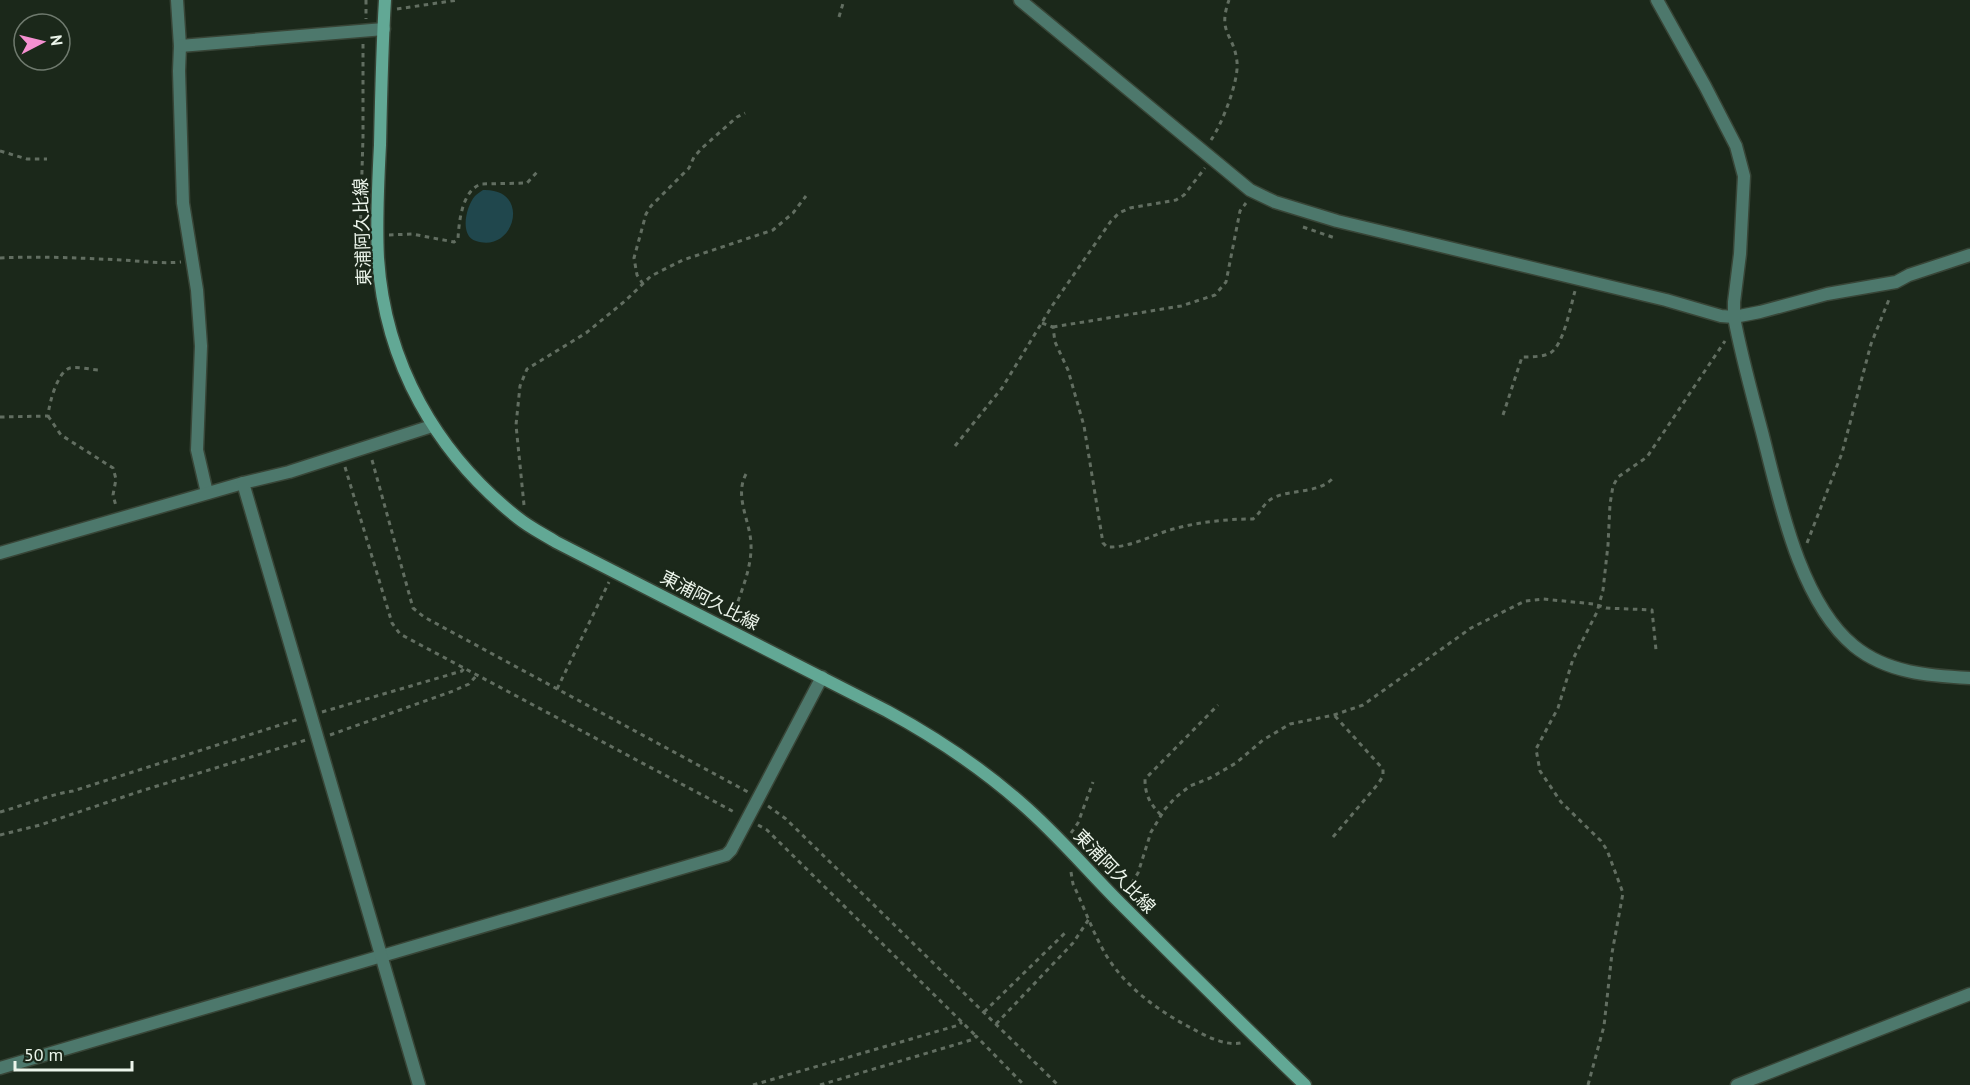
<svg xmlns="http://www.w3.org/2000/svg" width="1970" height="1085" font-family="'PT Sans','Noto Sans JP',sans-serif">
<style>
.water{fill:#20474d}
.lines{fill:none;stroke-linecap:round;stroke-linejoin:round}
.minor-casing{stroke:#384537;stroke-width:15}
.tertiary-casing{stroke:#384537;stroke-width:15}
.secondary-casing{stroke:#384537;stroke-width:15}
.path{stroke:#626e61;stroke-width:3;stroke-dasharray:4.5 4.5;stroke-linecap:butt}
.minor{stroke:#4d786c;stroke-width:12}
.tertiary{stroke:#4d786c;stroke-width:12}
.secondary{stroke:#62a895;stroke-width:12}
.labels{text-anchor:middle;dominant-baseline:central;stroke-width:4.5;stroke-linejoin:round;paint-order:stroke}
.street-label{font-size:18px;fill:#ecf5eb;stroke:#1b281a}
</style>
<rect width="100%" height="100%" fill="#1b281a"/>
<path class="water" d="M483,190C532,188 515,254 476,241C459,236 466,206 475,196C477,194 480,192 483,190Z"/>
<g class="lines">
<defs>
<g id="minor">
<path d="M177,0L180,46L179,71L183,203L197,290L201,346L197,450L207,493"/>
<path d="M1020,0L1250,190L1275,202L1337,221L1666,300L1721,316L1734,317L1760,312L1827,294L1896,282L1909,275L1970,255"/>
<path d="M1657,0L1705,86L1736,146L1744,176L1740,254L1734,302V317C1741,355 1752,394 1762,432C1779,498 1799,601 1854,646C1887,673 1930,676 1970,678"/>
<path d="M180,46L384,29"/>
<path d="M0,553L243,483"/>
<path d="M0,1068L726,855L731,850L822,677"/>
</g>
<g id="tertiary">
<path d="M419,1085L243,483L289,472L432,426"/>
<path d="M1737,1085L1970,994"/>
</g>
<path id="secondary" d="M385,0C382,48 381,97 380,145C378,183 376,221 378,258C385,363 436,453 518,518C529,527 543,534 556,542L887,711C935,737 980,767 1021,803C1057,834 1087,870 1120,903C1181,964 1243,1025 1305,1085"/>
</defs>
<use href="#minor" class="minor-casing"/>
<use href="#tertiary" class="tertiary-casing"/>
<use href="#secondary" class="secondary-casing"/>
<g class="path">
<path d="M366,0V19"/>
<path d="M397,9L458,0"/>
<path d="M839,17L844,0"/>
<path d="M363,44V137L360,238L363,258"/>
<path d="M1211,140C1222,124 1239,81 1237,62C1234,33 1217,34 1229,0"/>
<path d="M0,151L27,159H47"/>
<path d="M1303,227L1335,238"/>
<path d="M389,235L412,234L454,242L458,239C459,221 462,191 481,184L527,183L537,172"/>
<path d="M0,258C40,256 80,258 121,260C141,261 160,264 181,262"/>
<path d="M643,284L637,275L634,258L646,214L651,206L689,168L694,157L702,148L737,117L745,113"/>
<path d="M1042,323L1053,327L1055,342L1068,370L1084,426L1103,543L1107,547C1129,548 1150,536 1170,530C1197,522 1226,519 1253,519C1261,513 1263,503 1273,498C1290,489 1319,494 1333,478"/>
<path d="M1053,327L1181,306L1215,295L1226,282L1240,211L1246,203"/>
<path d="M1503,415L1522,357C1530,357 1543,357 1550,353C1563,347 1571,305 1575,291"/>
<path d="M48,416L61,435L113,468L116,479L113,495L116,506"/>
<path d="M0,417L48,416C49,404 57,372 70,368C78,366 91,370 100,370"/>
<path d="M955,446L1002,388L1052,306L1111,221L1119,213L1130,208L1176,200L1184,195L1205,168"/>
<path d="M372,460L413,608L424,617L748,792"/>
<path d="M345,467L392,623L400,634L736,813"/>
<path d="M524,505L516,425L520,386L527,369L586,333L625,301L651,276L683,260L773,230L793,213L806,196"/>
<path d="M1807,543L1842,453L1871,344L1890,297"/>
<path d="M732,618C740,594 752,569 751,544C750,520 734,497 746,474"/>
<path d="M557,689L609,582"/>
<path d="M322,712L462,671L464,668"/>
<path d="M330,735L453,691L469,684L477,675"/>
<path d="M768,806L786,819L1058,1085"/>
<path d="M0,812C25,805 48,795 73,791L299,719"/>
<path d="M1161,815C1150,804 1145,795 1145,779L1218,705"/>
<path d="M758,825L767,830L976,1036"/>
<path d="M1071,833L1078,823L1093,782"/>
<path d="M0,835L40,825L141,791L306,740"/>
<path d="M1333,837L1378,784L1383,776V769L1334,715"/>
<path d="M1071,872L1073,884C1084,907 1093,933 1106,955C1126,988 1160,1012 1193,1029C1207,1037 1226,1046 1241,1043"/>
<path d="M1127,891L1138,873L1151,832L1165,809L1176,797L1190,786L1210,778L1236,763L1263,740L1290,724L1334,715L1363,705L1471,628L1525,601L1543,599L1594,604L1606,608L1652,610L1656,650"/>
<path d="M984,1012L1066,932"/>
<path d="M996,1024L1073,943L1089,919"/>
<path d="M753,1085L959,1025L962,1022"/>
<path d="M820,1085L971,1040L976,1036L1024,1085"/>
<path d="M1588,1085L1604,1026L1612,953L1623,893L1607,850L1601,841L1561,802L1540,771L1536,749L1558,708L1573,659L1597,612L1603,590L1608,545L1610,504L1613,486L1618,477L1647,457L1725,341"/>
</g>
<use href="#minor" class="minor"/>
<use href="#tertiary" class="tertiary"/>
<use href="#secondary" class="secondary"/>
</g>
<g class="labels">
<g class="street-label">
<text transform="translate(362 232) rotate(-92)">東浦阿久比線</text>
<text transform="translate(710 600) rotate(27)">東浦阿久比線</text>
<text transform="translate(1115 871) rotate(46)">東浦阿久比線</text>
</g>
</g>
<g transform="translate(42 42) rotate(83)"><circle r="28" fill="#1b281a" stroke="#6f7a6e" stroke-width="1.5"/>
<path d="M0-4.5L10 22L0 15L-10 22Z" fill="#f590d1"/>
<text y="-9" font-size="16" font-weight="bold" text-anchor="middle" fill="#ecf5eb">N</text>
</g>
<path d="M15 1061v9h117v-9" fill="none" stroke="#ecf5eb" stroke-width="3"/>
<text x="24" y="1061" font-size="18" fill="#ecf5eb" stroke="#1b281a" stroke-width="4.5" paint-order="stroke">50 m</text>
</svg>
